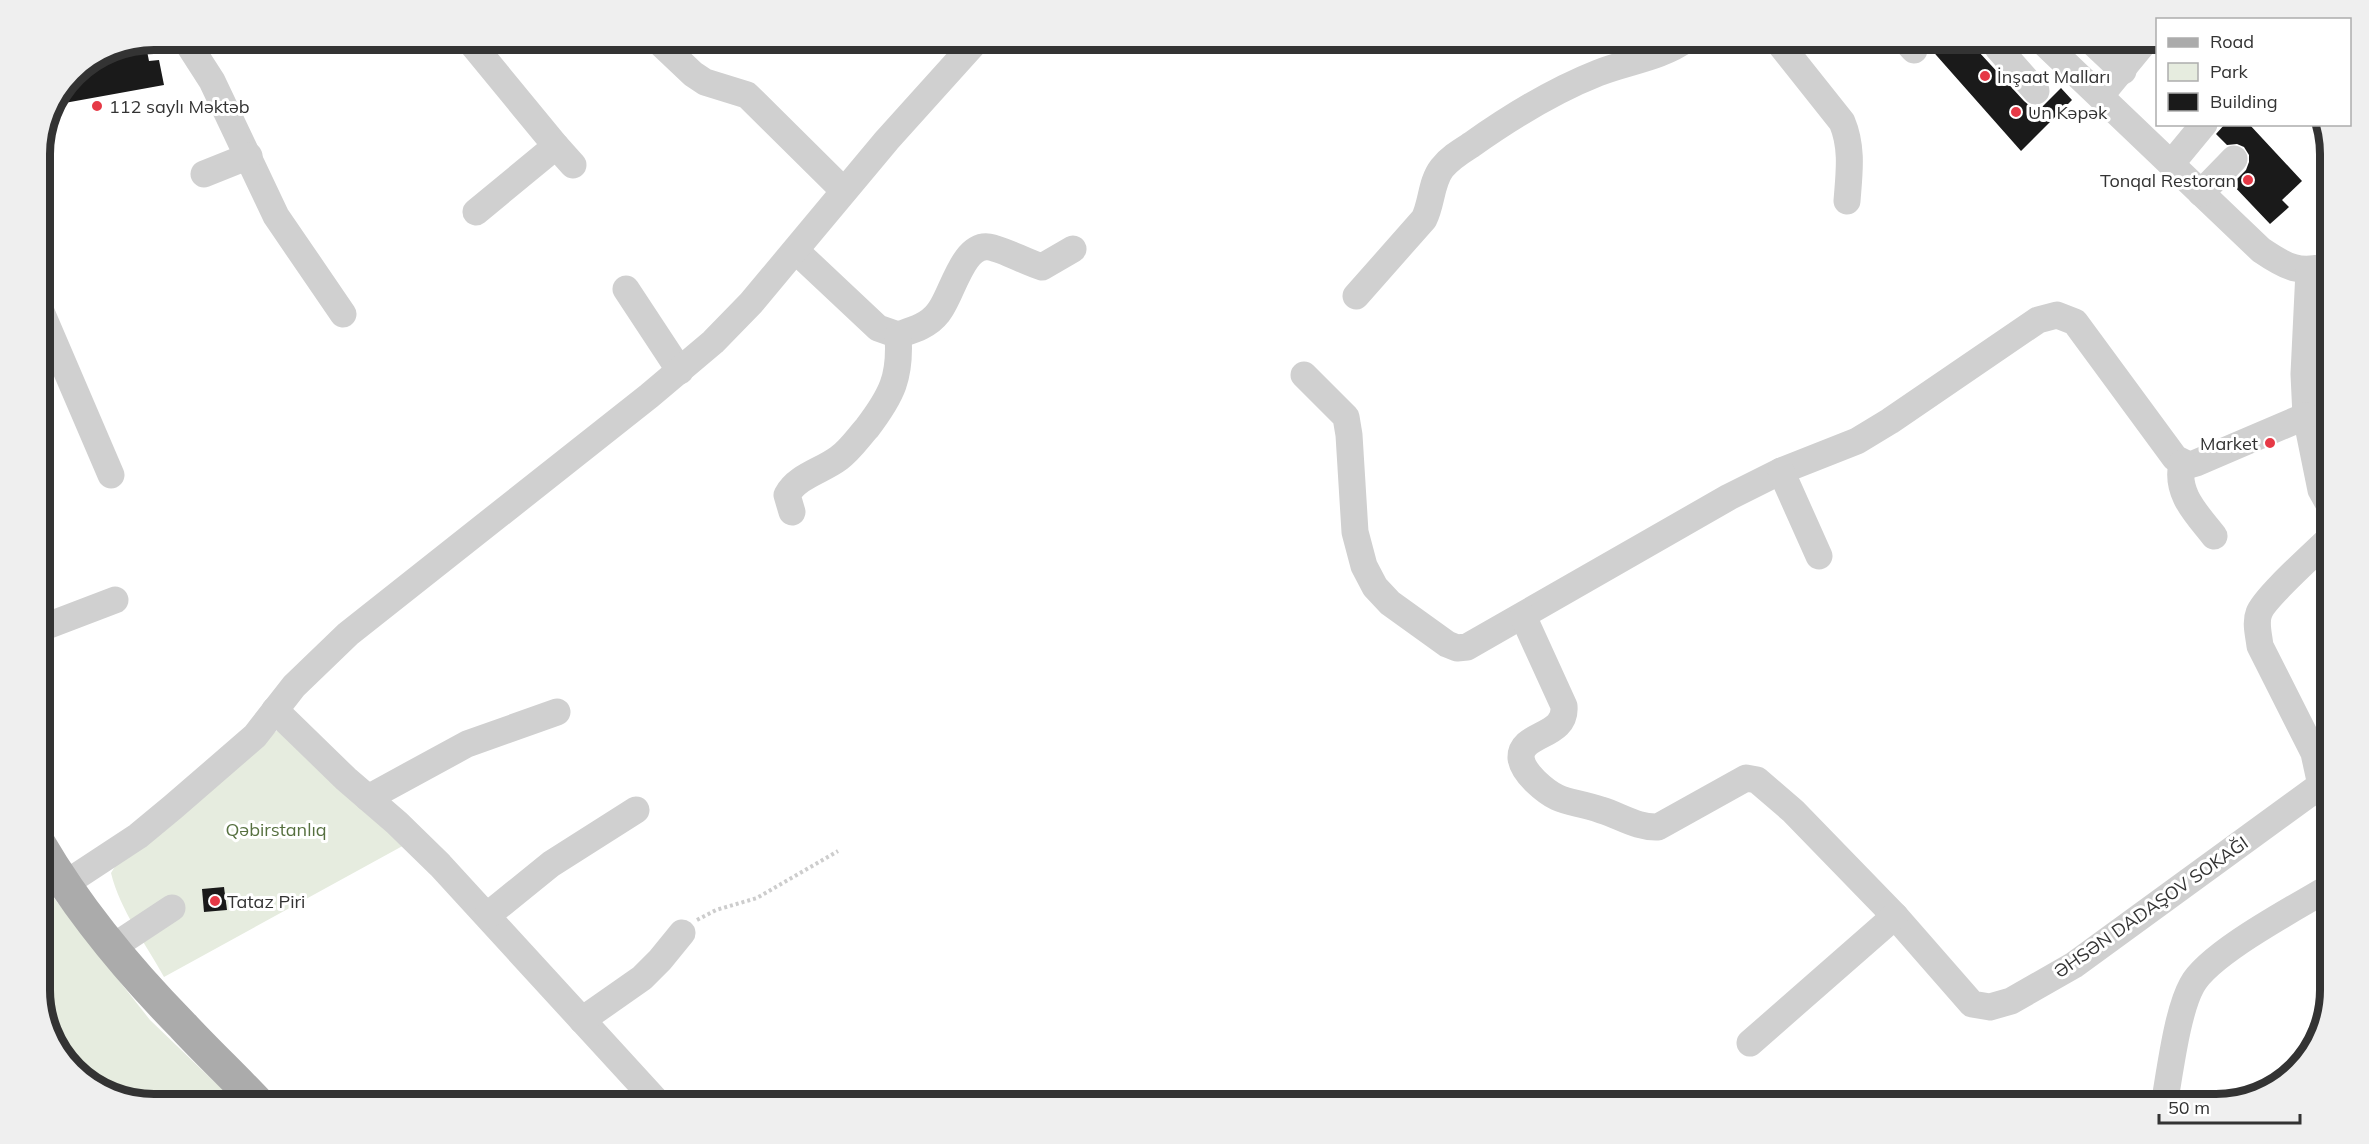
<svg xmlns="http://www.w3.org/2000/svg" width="2369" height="1144" font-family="Mulish,sans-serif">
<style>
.green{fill:#e6ecdf}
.building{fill:#1a1a1a}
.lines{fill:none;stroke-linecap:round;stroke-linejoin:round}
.path{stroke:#cdcdcd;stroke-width:4;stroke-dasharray:3 3;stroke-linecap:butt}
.minor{stroke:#d0d0d0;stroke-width:27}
.major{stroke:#ababab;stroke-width:33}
.poi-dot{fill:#e63946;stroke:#fff;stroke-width:2}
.labels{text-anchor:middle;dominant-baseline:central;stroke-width:6;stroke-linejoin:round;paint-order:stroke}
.poi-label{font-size:18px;fill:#333;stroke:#fff;text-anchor:start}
.park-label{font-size:18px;fill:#56703f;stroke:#fff}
.street-label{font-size:18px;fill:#333;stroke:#fff}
.rim{fill:none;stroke:#333;stroke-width:8}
</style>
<rect width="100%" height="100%" fill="#fff"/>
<g class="green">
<path d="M279,729L408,843L164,977C146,944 120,910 111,873L119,860Z"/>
<path d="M39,879L150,1020L228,1095L217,1105H154L103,1093L59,1054L39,998Z"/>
</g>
<g class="building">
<path d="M1925,39H1967L2024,101L2037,112L2061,88L2072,100L2021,151L1929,47Z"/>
<path d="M145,41L149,61L159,60L164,85L59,104L73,72L110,48Z"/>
<path d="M2225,124H2249L2302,181L2282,200L2289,207L2270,224L2232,184L2246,170L2249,162V155L2244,147L2237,144L2227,145L2216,134Z"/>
<path d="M224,887L227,910L204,912L202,889Z"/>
</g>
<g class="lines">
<path class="path" d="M697,920L716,910L757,898L838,851"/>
<g class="minor">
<path d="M185,39L212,81L276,216L343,314"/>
<path d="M468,39L556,146L476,212"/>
<path d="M656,39L693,74L705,82L747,95L844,191"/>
<path d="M1776,39L1842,122C1853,148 1849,174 1847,201"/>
<path d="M1904,39L1914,50"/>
<path d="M1996,39L1998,48L2036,91"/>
<path d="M2040,39L2261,250C2286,267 2300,275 2330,265"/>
<path d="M2089,39L2123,71"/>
<path d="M2101,95L2147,39"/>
<path d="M556,146L573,165"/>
<path d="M2171,164L2204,124"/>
<path d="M204,174L249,156"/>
<path d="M2201,193L2234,159"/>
<path d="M796,251L878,328L898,335C913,330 928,326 938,313C952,297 962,243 989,247C1003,249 1025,262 1042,267L1073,249"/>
<path d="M2309,271L2304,374L2306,416L2321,490L2330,506"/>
<path d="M626,289L680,371"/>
<path d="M1356,296L1424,219C1432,203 1431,182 1442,168C1450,158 1460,152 1471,145C1509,118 1555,90 1598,73C1629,61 1660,58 1687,39"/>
<path d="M39,307L111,475"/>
<path d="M1304,375L1346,417L1349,435L1355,532L1364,566L1375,587L1390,603L1447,644L1457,648L1467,647L1729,497L1781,471L1857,441L1890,421L2038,320L2057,315L2075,322L2175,458L2189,465L2196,463L2306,416"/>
<path d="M2182,463C2175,494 2197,514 2214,536"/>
<path d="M1781,471L1819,556"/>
<path d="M792,512L787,495C797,476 822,471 839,458C850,450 858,438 867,428C892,395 901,377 898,335"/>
<path d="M2330,538C2316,552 2264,598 2259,613C2255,623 2259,636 2260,646L2314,753L2321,785L2330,805"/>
<path d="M1523,616L1564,706C1567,738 1520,732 1521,758C1522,767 1529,775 1535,781C1561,806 1570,799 1601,810C1621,816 1637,828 1658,827L1746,778L1757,780L1793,811L1895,916L1972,1004L1990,1007L2011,1001L2074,965L2321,785"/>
<path d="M39,629L115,600"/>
<path d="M275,710L346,779L397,823L440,865L660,1105"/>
<path d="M368,798L467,744L557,712"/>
<path d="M65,884L138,836L173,807L255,736L294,686L348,634L649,396L713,342L751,303L887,140L978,39"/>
<path d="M488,915L551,864L636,810"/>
<path d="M113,947L172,908"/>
<path d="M582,1020L642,978L660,960L682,933"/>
<path d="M1750,1043L1895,916"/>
<path d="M2164,1105C2170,1072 2177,1012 2192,985C2209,953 2297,907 2330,887"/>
</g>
<path class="major" d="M39,843C78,910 129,971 183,1026C208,1053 235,1078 260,1105"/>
</g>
<g class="poi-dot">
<circle cx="1985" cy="76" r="6"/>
<circle cx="97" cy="106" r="6"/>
<circle cx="2016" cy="112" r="6"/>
<circle cx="2248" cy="180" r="6"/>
<circle cx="2270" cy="443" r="6"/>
<circle cx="215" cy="901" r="6"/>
</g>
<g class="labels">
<g class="poi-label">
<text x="1997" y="76">İnşaat Malları</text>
<text x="109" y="106">112 saylı Məktəb</text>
<text x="2028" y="112">Un Kəpək</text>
<text x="2236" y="180" text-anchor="end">Tonqal Restoran</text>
<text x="2258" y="443" text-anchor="end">Market</text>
<text x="227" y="901">Tataz Piri</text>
</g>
<g class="park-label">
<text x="276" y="829">Qəbirstanlıq</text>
</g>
<g class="street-label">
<text transform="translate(2151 907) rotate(-35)">ƏHSƏN DADAŞOV SOKAĞI</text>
</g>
</g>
<path d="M0 0H2369V1144H0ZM154 50H2216A104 104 0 0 1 2320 154V990A104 104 0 0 1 2216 1094H154A104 104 0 0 1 50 990V154A104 104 0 0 1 154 50Z" fill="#efefef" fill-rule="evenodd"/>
<path class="rim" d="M154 50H2216A104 104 0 0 1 2320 154V990A104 104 0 0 1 2216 1094H154A104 104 0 0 1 50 990V154A104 104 0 0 1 154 50Z"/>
<rect x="2156" y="18" width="195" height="108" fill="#ffffff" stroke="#adadad" stroke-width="1.5"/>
<rect x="2168" y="38" width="30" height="9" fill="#ababab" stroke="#adadad" stroke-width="1.5"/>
<text x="2210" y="48" font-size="18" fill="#333333">Road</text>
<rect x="2168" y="63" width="30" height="18" fill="#e6ecdf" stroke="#adadad" stroke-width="1.5"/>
<text x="2210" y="78" font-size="18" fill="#333333">Park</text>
<rect x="2168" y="93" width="30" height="18" fill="#1a1a1a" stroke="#adadad" stroke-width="1.5"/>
<text x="2210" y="108" font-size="18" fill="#333333">Building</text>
<path d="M2159 1114v9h141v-9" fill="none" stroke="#333333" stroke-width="3"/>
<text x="2168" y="1114" font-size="18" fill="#333333" stroke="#ffffff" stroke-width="4.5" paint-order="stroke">50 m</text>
</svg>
